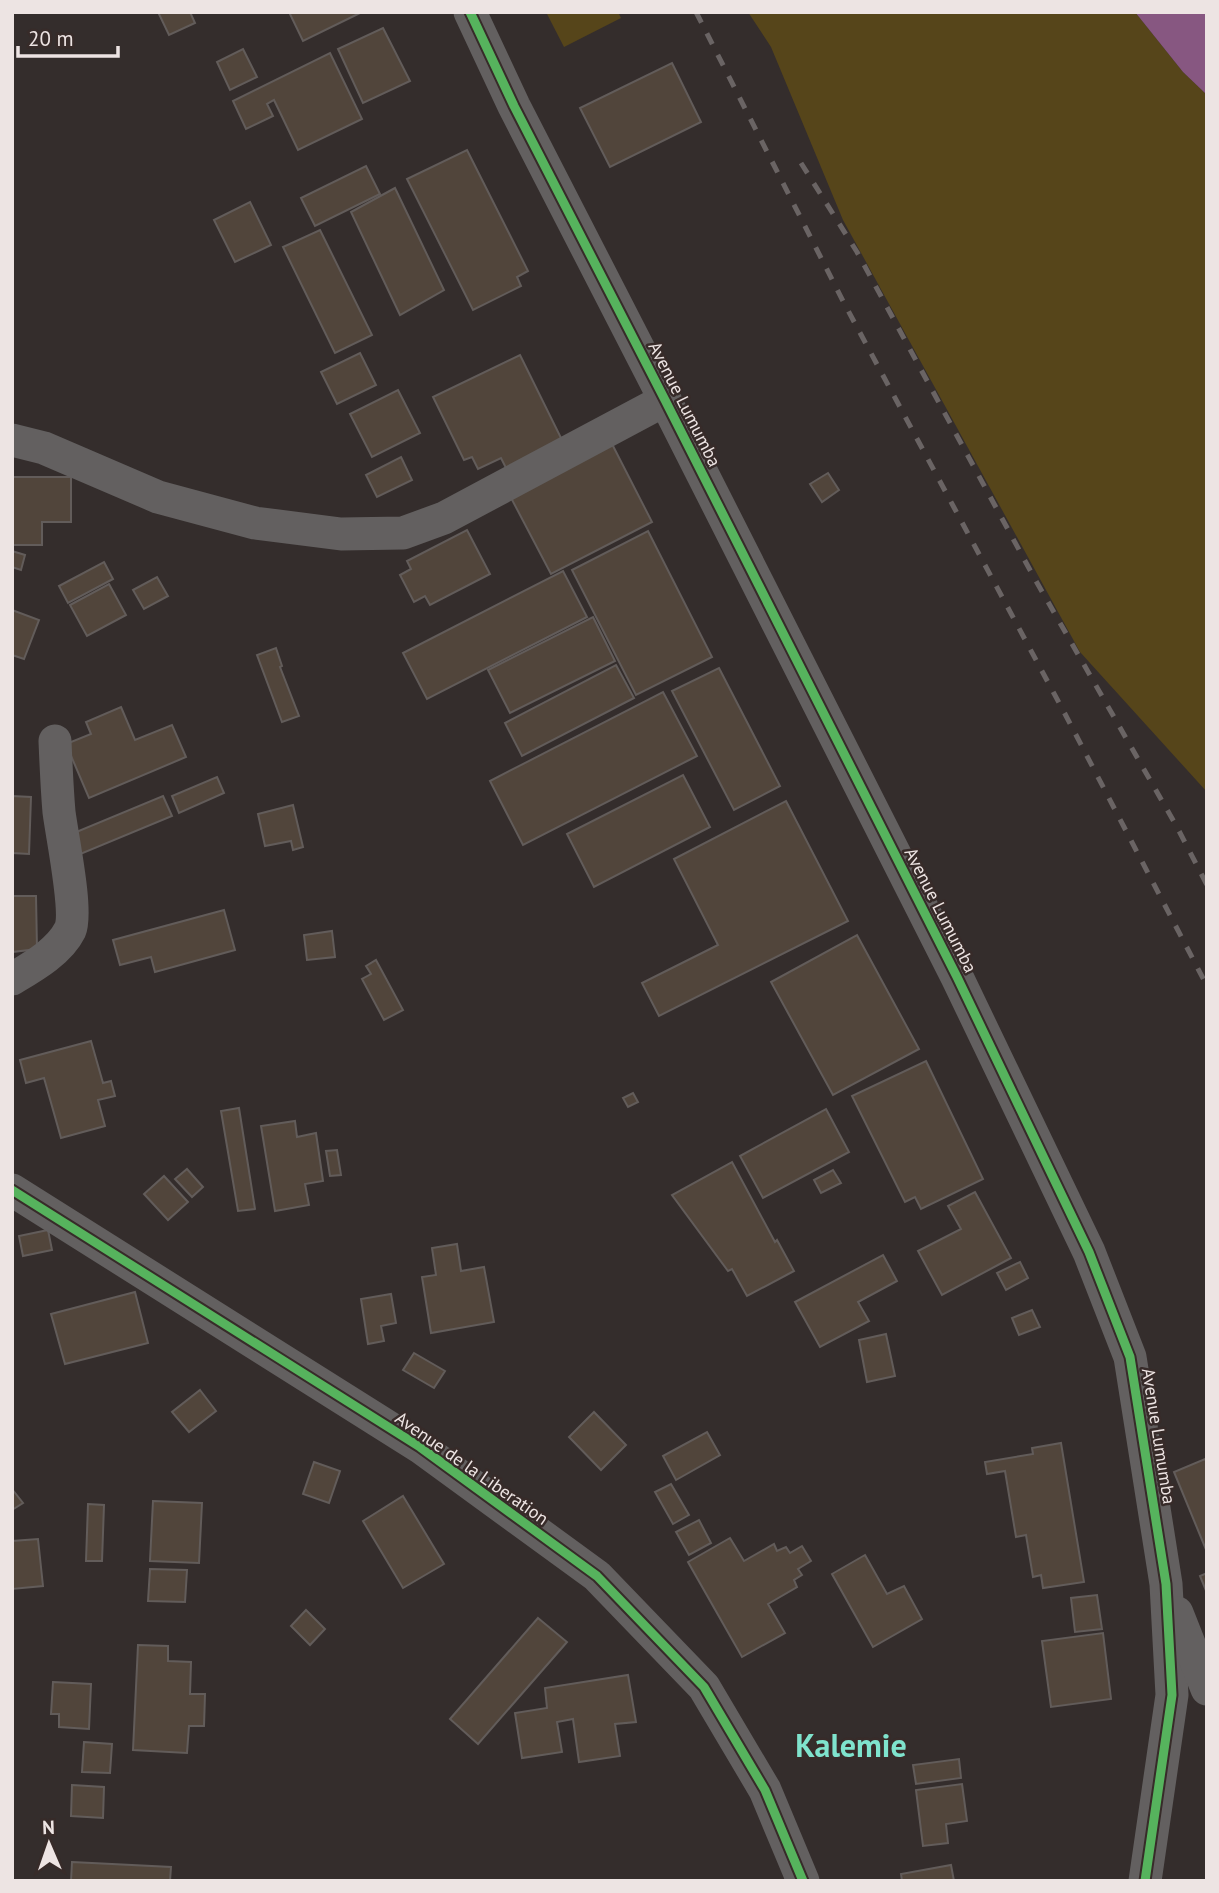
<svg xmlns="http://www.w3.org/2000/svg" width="1219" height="1893" font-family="'PT Sans',sans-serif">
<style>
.green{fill:#56451a}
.water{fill:#875781}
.building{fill:#51453b;stroke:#625c5a;stroke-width:2}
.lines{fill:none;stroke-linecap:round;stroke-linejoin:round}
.street{stroke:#636060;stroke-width:33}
.rail{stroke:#6a6464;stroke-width:5;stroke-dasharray:12 12;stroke-linecap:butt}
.cycleway-casing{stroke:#372b29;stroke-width:13}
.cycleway{stroke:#56b35d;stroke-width:9}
.labels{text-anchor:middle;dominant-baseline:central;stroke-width:5;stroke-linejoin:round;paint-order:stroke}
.street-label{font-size:18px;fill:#ede4e3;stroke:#372b29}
.town-label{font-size:32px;font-weight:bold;fill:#7fe3cd;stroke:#372b29}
</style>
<rect width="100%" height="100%" fill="#342d2c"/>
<g class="green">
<path d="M546,12H618L621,18L564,47Z"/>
<path d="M748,12H1135L1183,72L1207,95V792L1080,652L843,220L771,47Z"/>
</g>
<path class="water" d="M1135,12H1207V95L1183,72Z"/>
<g class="building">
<path d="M158,12H190L195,23L169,35Z"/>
<path d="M289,12H362L303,41Z"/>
<path d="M383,28L410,81L363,103L338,49Z"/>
<path d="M243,49L257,77L230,90L217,62Z"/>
<path d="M330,53L362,119L298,150L274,100L267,104L273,116L246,129L233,101Z"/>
<path d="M672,63L701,122L610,167L580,108Z"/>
<path d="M467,150L528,271L517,277L521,286L473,310L407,179Z"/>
<path d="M366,166L380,194L315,226L301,198Z"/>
<path d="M395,188L444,290L400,315L351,212Z"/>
<path d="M250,202L271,245L235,262L214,220Z"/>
<path d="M320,230L372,335L335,353L283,247Z"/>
<path d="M360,353L376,385L337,404L321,372Z"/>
<path d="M520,355L565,446L509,474L501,458L478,469L472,457L464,460L433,397Z"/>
<path d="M398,390L420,433L372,457L350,414Z"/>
<path d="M611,442L652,522L551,574L509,494Z"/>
<path d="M401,457L412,480L377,497L366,475Z"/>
<path d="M828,473L839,490L822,502L810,484Z"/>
<path d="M12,477H71V522H42V545H12Z"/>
<path d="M467,530L490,574L430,605L425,596L414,602L400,575L411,569L407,561Z"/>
<path d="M648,531L712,657L636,695L572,570Z"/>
<path d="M12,551L25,555L21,570L12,567Z"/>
<path d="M104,562L113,579L68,603L59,586Z"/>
<path d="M563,571L587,617L427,699L403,653Z"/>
<path d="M157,577L168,596L144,609L133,590Z"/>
<path d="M109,584L126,615L87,636L70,605Z"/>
<path d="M12,610L39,620L24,659L12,655Z"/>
<path d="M593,617L615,661L510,713L488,670Z"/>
<path d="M276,648L282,666L280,667L299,716L282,722L257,655Z"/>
<path d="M616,665L634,698L522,756L505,723Z"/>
<path d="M719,668L780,786L734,810L672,691Z"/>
<path d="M663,692L697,756L523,845L490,781Z"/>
<path d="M121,707L135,740L172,725L186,757L89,798L66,744L91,734L86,722Z"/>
<path d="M683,775L710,827L594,887L567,834Z"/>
<path d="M217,777L224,793L179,813L172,796Z"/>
<path d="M12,796L31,797L29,854L12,853Z"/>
<path d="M163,796L172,816L78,855L69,835Z"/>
<path d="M786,801L848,921L659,1016L642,983L718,945L674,859Z"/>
<path d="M293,805L303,847L293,850L291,841L265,846L258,814Z"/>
<path d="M12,896H36L37,949L12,952Z"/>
<path d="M224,910L235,950L155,972L151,957L120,965L113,940Z"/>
<path d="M332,931L335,957L307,960L304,935Z"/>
<path d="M857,935L919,1049L833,1095L771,982Z"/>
<path d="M376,960L403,1010L384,1020L362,979L371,974L366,966Z"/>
<path d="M91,1041L103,1083L111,1081L115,1096L98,1100L105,1126L61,1138L44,1078L26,1083L20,1060Z"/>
<path d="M926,1061L983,1179L921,1209L915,1197L905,1202L852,1096Z"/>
<path d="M633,1093L638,1102L628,1107L623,1098Z"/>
<path d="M239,1108L255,1209L238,1211L221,1111Z"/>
<path d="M826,1109L849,1152L763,1198L740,1156Z"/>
<path d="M295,1121L297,1137L316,1133L323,1181L305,1184L309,1205L275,1211L261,1126Z"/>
<path d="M337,1150L341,1175L330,1176L326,1151Z"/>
<path d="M732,1162L775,1242L777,1240L794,1271L747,1296L732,1269L728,1271L672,1195Z"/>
<path d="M187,1169L203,1187L192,1197L175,1179Z"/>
<path d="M833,1170L841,1183L821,1193L814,1180Z"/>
<path d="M164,1176L188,1202L168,1220L144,1194Z"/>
<path d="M975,1192L1011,1258L942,1295L918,1251L961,1229L948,1206Z"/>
<path d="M48,1230L52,1250L23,1256L19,1236Z"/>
<path d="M457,1244L461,1271L484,1267L494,1322L431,1333L422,1277L436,1275L432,1248Z"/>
<path d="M883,1255L897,1281L858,1302L869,1321L820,1347L795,1302Z"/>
<path d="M1020,1262L1028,1278L1006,1290L997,1273Z"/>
<path d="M135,1292L148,1343L65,1364L51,1314Z"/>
<path d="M391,1294L396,1323L381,1326L384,1341L368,1344L361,1299Z"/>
<path d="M1032,1310L1040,1327L1019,1335L1012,1318Z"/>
<path d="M886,1334L895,1376L867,1382L859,1340Z"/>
<path d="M414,1353L445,1371L434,1388L403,1370Z"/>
<path d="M200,1390L216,1411L189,1432L172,1412Z"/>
<path d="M594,1412L626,1445L601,1470L569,1437Z"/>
<path d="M707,1432L720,1455L676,1480L663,1456Z"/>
<path d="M1061,1443L1084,1582L1043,1588L1041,1575L1033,1577L1026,1535L1016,1537L1005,1471L987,1474L985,1462L1033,1454L1032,1448Z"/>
<path d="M1205,1459L1207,1463V1552L1174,1472Z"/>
<path d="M314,1462L340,1471L329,1503L303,1494Z"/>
<path d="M671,1484L689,1515L673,1524L655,1492Z"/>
<path d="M12,1489L23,1503L12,1510Z"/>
<path d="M403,1496L444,1564L403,1588L363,1521Z"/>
<path d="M153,1501L202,1503L199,1563L150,1561Z"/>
<path d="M88,1504L104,1505L102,1561H86Z"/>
<path d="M699,1520L711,1543L689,1555L676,1532Z"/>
<path d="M730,1538L744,1561L774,1544L777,1551L786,1547L790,1553L802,1546L811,1561L798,1569L802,1575L794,1580L797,1587L768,1604L785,1633L742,1657L688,1562Z"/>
<path d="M38,1539L43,1586L12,1589V1541Z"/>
<path d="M865,1555L887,1594L904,1586L922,1619L873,1647L832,1574Z"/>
<path d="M150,1569L187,1570L185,1602L148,1601Z"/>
<path d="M1207,1573V1593L1200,1576Z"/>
<path d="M1097,1595L1102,1629L1075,1632L1071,1598Z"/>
<path d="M306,1610L325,1629L310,1645L291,1626Z"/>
<path d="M538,1618L567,1642L478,1744L450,1719Z"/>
<path d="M1103,1633L1111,1699L1051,1707L1042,1641Z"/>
<path d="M138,1645L168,1646V1661L191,1662L190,1694H205L204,1726H189L187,1753L133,1750Z"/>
<path d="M628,1675L636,1722L615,1724L620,1756L579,1762L573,1719L557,1722L562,1752L522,1758L515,1713L547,1708L545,1688Z"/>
<path d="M53,1682L91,1684L89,1729L59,1727V1714H51Z"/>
<path d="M84,1742L112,1744L110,1773L82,1772Z"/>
<path d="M959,1759L961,1778L916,1784L913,1765Z"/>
<path d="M962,1784L967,1821L946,1824L948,1843L923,1846L916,1790Z"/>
<path d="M72,1785L104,1787L103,1818L71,1816Z"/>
<path d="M72,1862L171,1867L170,1881H71Z"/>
<path d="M951,1865L954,1881H902L901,1874Z"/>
</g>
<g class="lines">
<g class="street">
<path d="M470,12L514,106L665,400L957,977L1089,1252L1130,1357L1166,1584L1172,1695L1145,1881"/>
<path d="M12,440L44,448L158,497L255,523L341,534L403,533L444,518L665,400"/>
<path d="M12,979C32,967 59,952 70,930C78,912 62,836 59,812C57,789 56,765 55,741"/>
<path d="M12,1190L420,1447L597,1576L704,1687L765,1790L803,1881"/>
<path d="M1177,1613L1207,1689"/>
</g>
<g class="rail">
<path d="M696,12L844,303L1064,712L1207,986"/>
<path d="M801,163L857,252L1036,581L1177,827L1207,885"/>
</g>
<defs>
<g id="cycleway">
<path d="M470,12L514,106L665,400L957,977L1089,1252L1130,1357L1166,1584L1172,1695L1145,1881"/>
<path d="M12,1190L420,1447L597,1576L704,1687L765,1790L803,1881"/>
</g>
</defs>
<use href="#cycleway" class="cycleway-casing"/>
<use href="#cycleway" class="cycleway"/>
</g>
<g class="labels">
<g class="street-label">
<text transform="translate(685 404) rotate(63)">Avenue Lumumba</text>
<text transform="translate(941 910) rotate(63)">Avenue Lumumba</text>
<text transform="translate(1159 1436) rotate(81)">Avenue Lumumba</text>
<text transform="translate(472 1468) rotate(35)">Avenue de la Liberation</text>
</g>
<g class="town-label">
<text x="851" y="1745">Kalemie</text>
</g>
</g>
<rect width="1219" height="1893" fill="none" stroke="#ede4e3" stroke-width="28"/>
<g transform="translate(49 1844) rotate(358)" stroke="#372b29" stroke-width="5" paint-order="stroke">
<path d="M0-5L12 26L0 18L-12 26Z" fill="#ede4e3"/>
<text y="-10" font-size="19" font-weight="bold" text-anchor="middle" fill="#ede4e3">N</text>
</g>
<path d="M18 46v10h100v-10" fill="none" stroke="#ede4e3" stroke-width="3.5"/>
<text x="28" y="46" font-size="21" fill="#ede4e3" stroke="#372b29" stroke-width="5" paint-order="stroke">20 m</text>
</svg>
